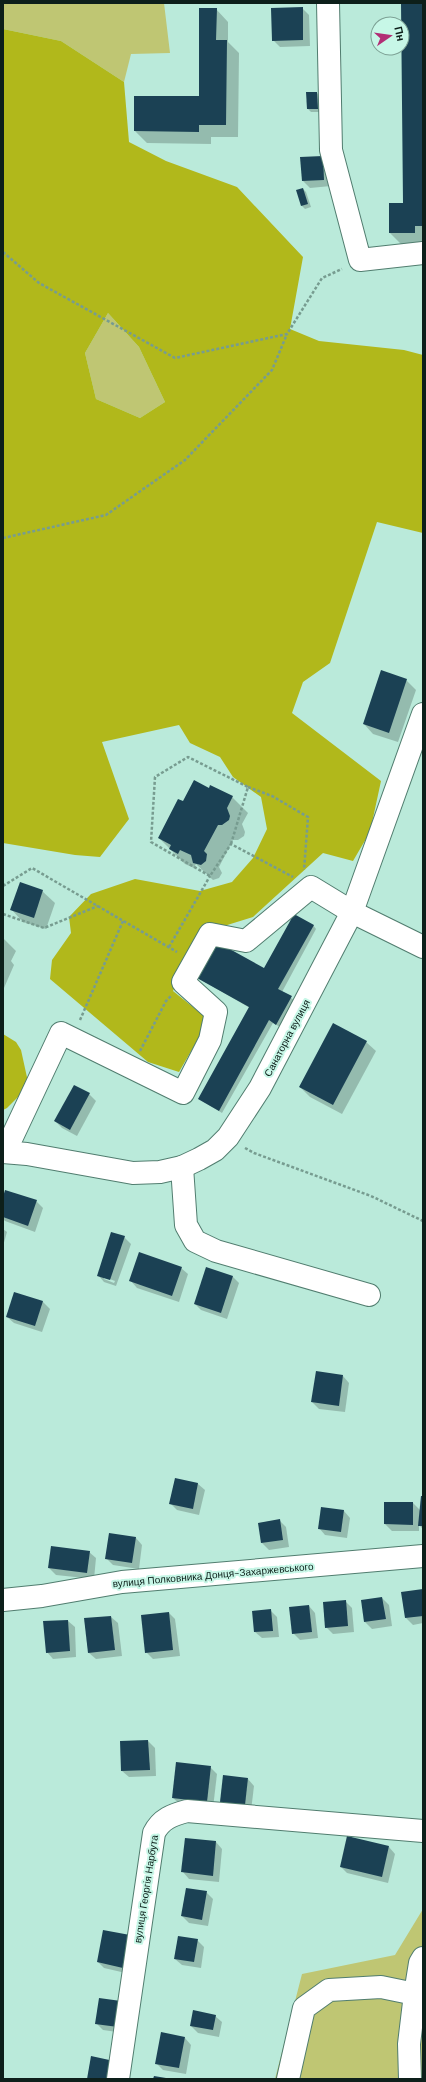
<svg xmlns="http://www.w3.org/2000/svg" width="426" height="2082" font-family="'DM Sans',sans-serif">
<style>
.green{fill:#bfc673}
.forest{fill:#b1b81b;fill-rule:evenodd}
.shadow{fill:#0003;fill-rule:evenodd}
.building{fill:#1b4154}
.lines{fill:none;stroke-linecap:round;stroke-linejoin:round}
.minor-casing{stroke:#517d6f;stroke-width:24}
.major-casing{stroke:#517d6f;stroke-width:24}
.path{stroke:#779c90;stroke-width:2.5;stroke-dasharray:3 2;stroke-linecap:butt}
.minor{stroke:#fff;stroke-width:22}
.major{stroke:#fff;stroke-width:22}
.labels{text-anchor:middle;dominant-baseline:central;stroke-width:4;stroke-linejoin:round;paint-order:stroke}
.street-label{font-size:10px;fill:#0d1f1a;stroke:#c7f7e7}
</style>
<rect width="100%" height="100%" fill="#baeada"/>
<g class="green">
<path d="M3,3H164L170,53L131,54L124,82L61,41L3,29Z"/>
<path d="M108,313L139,347L165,402L140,418L96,399L85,353Z"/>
<path d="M423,1909V2079H275L302,1974L395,1955Z"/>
</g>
<g class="forest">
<path d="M3,29L61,41L124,82L129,142L166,161L237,187L303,257L290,329L319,341L404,350L423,355V533L377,522L330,663L303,682L292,713L381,781L370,832L353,861L323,853L253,917L208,931L193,943L173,991L209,1020L179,1072L148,1062L50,979L52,960L71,933L69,917L91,894L135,879L200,891L232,882L253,858L267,829L261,797L233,777L220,757L190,743L179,725L102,742L129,819L100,857L75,855L3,843ZM108,313L139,347L165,402L140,418L96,399L85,353Z"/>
<path d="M3,1034L16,1042L21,1050L28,1082L25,1090L7,1108L3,1110Z"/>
</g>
<g class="shadow">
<path d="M402,3H423V248H405L390,233L404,204Z"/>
<path d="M302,8L309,15L310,46L280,47L273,40Z"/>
<path d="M216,9L228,22V42L239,53L238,137H211V144L147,143L135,131L200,97Z"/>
<path d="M317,93L320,96L321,112H311L308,109Z"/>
<path d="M322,157L331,186L310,188L303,181Z"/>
<path d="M303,189L306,192L311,207L305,209L302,206Z"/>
<path d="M406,680L416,690L398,742L373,734L364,724Z"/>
<path d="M211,786L232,797L248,813L242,824L245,832L244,836L238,840H233L219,867L222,873L219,878L213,880L196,864L194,868L185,864L159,838L183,802L209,789Z"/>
<path d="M42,891L55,903L46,929L23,922L11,909Z"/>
<path d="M313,925L316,929L282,992L294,1000L280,1027L273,1023L222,1113L199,1099L250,1008L198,978L264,969Z"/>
<path d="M3,938L16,951L11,961L14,965L4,988Z"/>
<path d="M366,1042L376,1051L342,1114L310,1097L300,1087Z"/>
<path d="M89,1094L96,1101L77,1136L62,1128L55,1121Z"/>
<path d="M3,1200L36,1201L43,1208L35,1232L5,1221L3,1219Z"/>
<path d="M3,1229L7,1232L3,1246Z"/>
<path d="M124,1237L131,1244L116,1286L104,1282L98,1275ZM104,1277L115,1281L114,1283L104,1279Z"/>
<path d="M181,1268L188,1274L179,1302L137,1288L131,1281Z"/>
<path d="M233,1277L239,1283L227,1319L201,1310L195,1304Z"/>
<path d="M15,1293L43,1302L50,1309L42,1332L14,1323L7,1317Z"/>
<path d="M343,1376L349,1383L345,1412L319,1409L312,1402Z"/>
<path d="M176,1479L198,1484L205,1490L199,1515L177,1510L170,1503Z"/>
<path d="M423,1497V1529L419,1525V1531H392L385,1524L413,1503L420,1510Z"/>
<path d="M344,1511L350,1518L347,1538L325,1535L319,1528Z"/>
<path d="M279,1520L286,1527L289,1547L269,1550L262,1543L259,1523Z"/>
<path d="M136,1538L142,1545L139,1569L113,1565L106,1558Z"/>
<path d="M89,1552L96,1558L94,1579L56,1575L49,1568Z"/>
<path d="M423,1590V1623L413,1625L406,1618L402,1593Z"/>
<path d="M382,1598L389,1605L392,1626L372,1629L365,1622L362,1601Z"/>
<path d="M345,1601L352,1608L354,1632L333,1634L326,1627Z"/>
<path d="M309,1606L315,1613L318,1638L300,1640L293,1633Z"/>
<path d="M270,1610L277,1617L279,1637L262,1638L255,1632Z"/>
<path d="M169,1613L175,1619L180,1656L153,1659L146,1652Z"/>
<path d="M111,1617L118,1623L122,1656L96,1659L89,1653L86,1619Z"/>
<path d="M68,1621L75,1627L76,1657L53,1659L47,1652Z"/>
<path d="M148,1741L155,1748L156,1776L129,1777L122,1771Z"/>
<path d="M210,1767L217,1774L213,1808L180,1804L173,1798Z"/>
<path d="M248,1779L254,1786L251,1811L228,1808L222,1802Z"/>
<path d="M216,1842L222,1849L219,1882L189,1879L183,1872Z"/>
<path d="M389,1847L395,1854L388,1883L347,1873L341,1867Z"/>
<path d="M206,1892L213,1899L208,1926L189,1923L182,1916Z"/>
<path d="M104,1931L130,1974L104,1968L98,1962Z"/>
<path d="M197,1940L204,1947L201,1968L182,1965L175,1959Z"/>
<path d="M121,2002L124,2033L103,2030L96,2023Z"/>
<path d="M215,2016L222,2022L219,2037L198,2033L191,2026Z"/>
<path d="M185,2038L191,2045L186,2074L163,2070L156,2063Z"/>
</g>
<g class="building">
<path d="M401,3H423V226H415V233H389V203H403Z"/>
<path d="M303,7V40L272,41L271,8Z"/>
<path d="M199,8H217L216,40H227L226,125H199V132L134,131V96H199Z"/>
<path d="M306,92H317L318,109H307Z"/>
<path d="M323,156L324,180L302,181L300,157Z"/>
<path d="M303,188L308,204L301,206L296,190Z"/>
<path d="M381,670L407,679L389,733L363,724Z"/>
<path d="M194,780L209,788L210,785L233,796L227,808L230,816L229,820L222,825H218L204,851L207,854L206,861L201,865L193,863L191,855L180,850L178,854L169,849L171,845L158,838L178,799L183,801Z"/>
<path d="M20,882L43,890L34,918L10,910Z"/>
<path d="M294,914L314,925L278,989L292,996L276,1025L269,1020L219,1111L198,1099L249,1007L197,978L217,942L264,968Z"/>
<path d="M333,1023L367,1041L333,1105L299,1087Z"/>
<path d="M74,1085L90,1093L70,1130L54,1121Z"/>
<path d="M5,1190L37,1200L28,1226L3,1217V1197Z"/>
<path d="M111,1232L125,1236L110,1280L97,1276Z"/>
<path d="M139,1252L182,1267L172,1296L129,1281Z"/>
<path d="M206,1267L233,1276L221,1313L194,1304Z"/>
<path d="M14,1292L43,1301L35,1326L6,1317Z"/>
<path d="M316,1371L343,1375L339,1406L311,1402Z"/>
<path d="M175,1478L198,1483L193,1509L169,1504Z"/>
<path d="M421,1496H423V1526H418Z"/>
<path d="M384,1502H413V1525L384,1524Z"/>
<path d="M321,1507L344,1510L341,1532L318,1529Z"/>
<path d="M280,1519L283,1540L261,1543L258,1523Z"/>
<path d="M109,1533L136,1537L132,1563L105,1559Z"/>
<path d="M51,1546L90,1551L87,1573L48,1568Z"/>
<path d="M423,1589V1616L405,1618L401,1592Z"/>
<path d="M382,1597L386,1619L364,1622L361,1600Z"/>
<path d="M346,1600L348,1626L325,1628L323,1602Z"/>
<path d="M309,1605L312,1632L292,1634L289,1607Z"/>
<path d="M271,1609L273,1631L254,1632L252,1611Z"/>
<path d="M169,1612L173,1650L145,1653L141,1615Z"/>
<path d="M111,1616L115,1650L88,1653L84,1618Z"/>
<path d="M68,1620L70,1651L46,1653L43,1621Z"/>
<path d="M148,1740L150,1770L121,1771L120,1741Z"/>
<path d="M176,1762L211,1766L207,1802L172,1798Z"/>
<path d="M223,1775L248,1778L245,1805L220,1802Z"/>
<path d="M347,1836L389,1846L382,1877L340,1867Z"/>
<path d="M185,1838L216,1841L213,1876L181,1872Z"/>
<path d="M186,1888L207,1891L202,1920L181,1916Z"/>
<path d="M103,1930L130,1935L123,1968L97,1962Z"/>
<path d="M178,1936L198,1939L194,1962L174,1959Z"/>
<path d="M99,1998L121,2001L118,2027L95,2024Z"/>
<path d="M193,2010L216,2015L213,2030L190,2026Z"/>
<path d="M161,2032L185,2037L179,2068L155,2064Z"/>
<path d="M91,2056L114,2061L111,2079H87Z"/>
<path d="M154,2076L166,2078V2079H153Z"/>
</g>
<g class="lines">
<defs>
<g id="minor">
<path d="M328,3L331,150L360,260L423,253"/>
<path d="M5,1152L61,1033L183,1093L210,1040L216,1012L183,982L210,934L246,941L311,887L352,912L423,947"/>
<path d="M182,1167L186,1225L195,1241L216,1251L369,1295"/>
<path d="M3,1600L42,1596L122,1582L423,1556"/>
<path d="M118,2079L154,1833C161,1819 172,1815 187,1811L423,1831"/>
<path d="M288,2079L304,2008L329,1990L381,1987L415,1994L420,1963L423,1958"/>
<path d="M410,2079L409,2044L415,1994H423"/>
</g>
<path id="major" d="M3,1152L27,1154L133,1173L160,1172L182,1167L199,1159L215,1150L228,1137L260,1088L352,912L423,714"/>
</defs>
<use href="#minor" class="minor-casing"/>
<use href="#major" class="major-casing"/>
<g class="path">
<path d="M3,252L39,283L175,358L287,334L322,278L342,269"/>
<path d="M3,538L106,515L185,460L272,370L287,334"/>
<path d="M248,787L272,796L308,817L304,870"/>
<path d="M231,844L248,787L188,757L155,777L151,842L210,876L231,844L293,877"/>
<path d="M3,886L32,868L177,952"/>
<path d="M3,914L44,928L98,906"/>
<path d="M169,947L210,876"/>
<path d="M80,1020L123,921"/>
<path d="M140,1051L166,1001L171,996"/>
<path d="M245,1148L254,1153L371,1196L423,1221"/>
</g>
<use href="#minor" class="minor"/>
<use href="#major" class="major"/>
</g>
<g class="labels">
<g class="street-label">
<text transform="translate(287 1038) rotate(-62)">Санаторна вулиця</text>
<text transform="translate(213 1575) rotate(-5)">вулиця Полковника Донця-Захаржевського</text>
<text transform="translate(146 1889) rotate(-81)">вулиця Георгія Нарбута</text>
</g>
</g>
<rect width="426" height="2082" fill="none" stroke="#0d1f1a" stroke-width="8"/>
<g transform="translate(390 36) rotate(77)"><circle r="19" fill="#c7f7e7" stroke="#7da195"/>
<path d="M0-3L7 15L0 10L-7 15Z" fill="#b22e75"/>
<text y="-6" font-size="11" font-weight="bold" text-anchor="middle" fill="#0d1f1a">Пн</text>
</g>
</svg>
